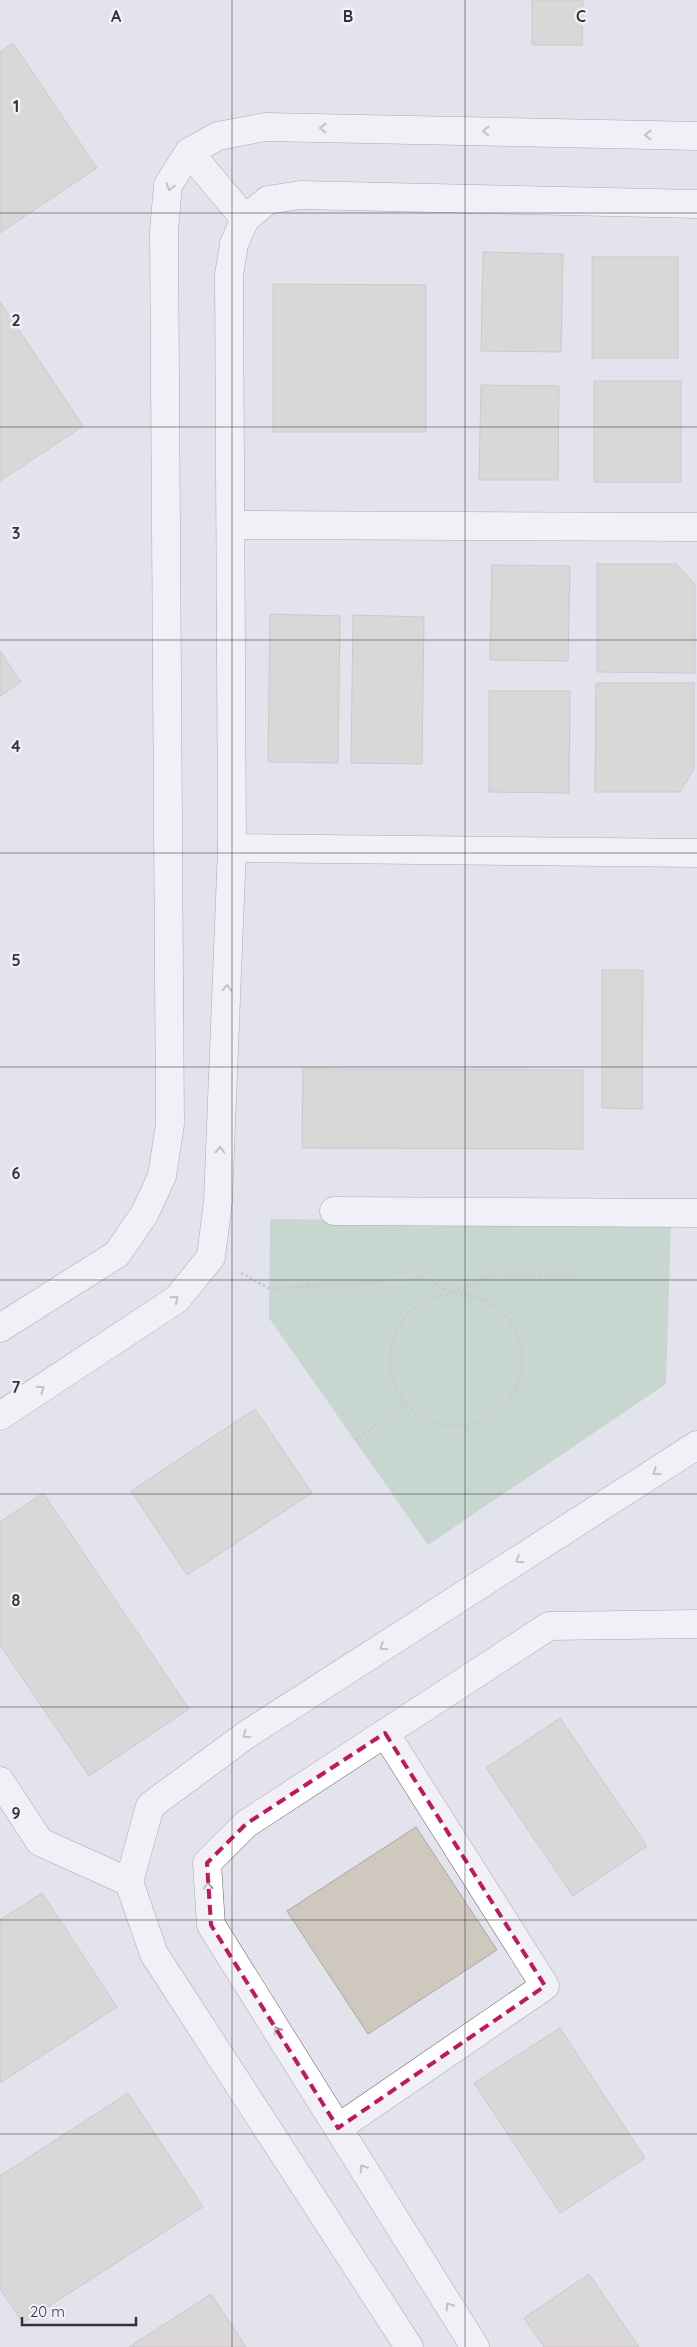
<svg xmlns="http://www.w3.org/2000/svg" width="697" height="2347" font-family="Quicksand,sans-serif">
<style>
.green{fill:#a5c7ac}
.building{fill:#cfc8bf;stroke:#aea79f}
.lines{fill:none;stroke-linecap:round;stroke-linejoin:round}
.minor-casing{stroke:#63636c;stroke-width:29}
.path{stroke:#a9a9b2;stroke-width:3;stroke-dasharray:2.5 2.5;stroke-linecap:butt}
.minor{stroke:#fff;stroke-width:28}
.oneway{stroke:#99999b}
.marked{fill:none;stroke:#c2185b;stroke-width:4;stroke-dasharray:10 6;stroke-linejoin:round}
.grid{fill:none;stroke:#333337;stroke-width:1;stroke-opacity:0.55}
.grid-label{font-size:16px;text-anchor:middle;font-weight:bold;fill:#333337;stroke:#f1f0fb;stroke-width:5;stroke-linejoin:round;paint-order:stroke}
</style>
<rect width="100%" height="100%" fill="#e3e3ee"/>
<path class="green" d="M270,1219L671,1224L666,1384L428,1545L269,1318Z"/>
<g class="building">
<path d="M532,0H583L582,45H532Z"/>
<path d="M13,43L97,168L0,233V52Z"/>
<path d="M483,252L563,254L561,352L481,351Z"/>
<rect x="592" y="257" width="86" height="101"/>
<path d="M273,284L426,285V432H273Z"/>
<path d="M0,302L83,426L0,481Z"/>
<rect x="594" y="381" width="87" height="101"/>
<path d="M481,385L559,386L558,480H479Z"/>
<path d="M597,564H676L695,584V673L597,672Z"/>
<path d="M492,565L570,566L568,661L490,660Z"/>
<path d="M270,614L340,616L338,763L268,762Z"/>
<path d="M353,615L424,617L422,764L351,763Z"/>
<path d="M0,651L21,682L0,696Z"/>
<path d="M596,683H694V769L680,792H595Z"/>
<path d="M489,691H570L569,793L489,792Z"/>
<path d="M602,970H643L642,1109L602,1108Z"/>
<path d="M303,1069L583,1070V1149L302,1148Z"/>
<path d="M255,1409L312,1493L187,1575L131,1491Z"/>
<path d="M43,1493L189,1709L89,1776L0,1645V1522Z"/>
<path d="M560,1718L647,1846L573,1896L486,1768Z"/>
<path d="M416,1827L497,1950L368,2034L287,1911Z"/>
<path d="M42,1893L117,2007L0,2083V1920Z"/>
<path d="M560,2028L645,2158L560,2213L474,2083Z"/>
<path d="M128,2093L203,2207L23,2323L0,2289V2176Z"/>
<path d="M589,2274L639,2347H544L524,2318Z"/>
<path d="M211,2294L246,2347H129Z"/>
</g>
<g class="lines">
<defs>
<g id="minor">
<path d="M189,152L245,219"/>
<path d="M231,525L697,527"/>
<path d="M232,848L697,853"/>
<path d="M334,1211L697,1213"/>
<path d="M0,1328L117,1254L145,1213L162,1176L170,1124L164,231L168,185L189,152L218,136L265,127L697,136"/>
<path d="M0,1416L177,1299L211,1257L218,1201L232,848L229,275L234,244L245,219L268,200L300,195L697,204"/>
<path d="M0,1781L40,1842L129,1882"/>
<path d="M338,2128L545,1986L385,1733"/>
<path d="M409,2347L154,1954L129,1882L150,1806L246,1735L697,1445"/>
<path d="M475,2347L211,1925L207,1863L246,1824L549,1626L697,1624"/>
</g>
</defs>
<use href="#minor" class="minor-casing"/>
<g class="path">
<path d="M241,1273L270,1289L425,1278L452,1293L490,1276L586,1277"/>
<circle cx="456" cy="1360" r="66"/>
<path d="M355,1440L406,1404"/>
</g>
<use href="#minor" class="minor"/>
</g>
<defs><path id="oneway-chevron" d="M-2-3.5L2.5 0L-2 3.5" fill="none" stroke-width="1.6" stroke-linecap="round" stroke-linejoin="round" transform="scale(1.25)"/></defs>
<g class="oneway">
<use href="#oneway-chevron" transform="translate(323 128) rotate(-179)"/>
<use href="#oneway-chevron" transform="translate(486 131) rotate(-179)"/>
<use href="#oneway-chevron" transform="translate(648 135) rotate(-179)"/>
<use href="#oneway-chevron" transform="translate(170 187) rotate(106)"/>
<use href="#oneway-chevron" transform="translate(227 988) rotate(-88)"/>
<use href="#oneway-chevron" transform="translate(220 1150) rotate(-88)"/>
<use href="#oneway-chevron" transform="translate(175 1299) rotate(-40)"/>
<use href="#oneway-chevron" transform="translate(41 1389) rotate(-34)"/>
<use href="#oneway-chevron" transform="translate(656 1472) rotate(147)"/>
<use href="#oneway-chevron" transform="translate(519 1560) rotate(147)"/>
<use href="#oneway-chevron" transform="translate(383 1647) rotate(147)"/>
<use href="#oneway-chevron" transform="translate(246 1735) rotate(145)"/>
<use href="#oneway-chevron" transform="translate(208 1886) rotate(-94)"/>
<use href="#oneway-chevron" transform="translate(277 2030) rotate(-122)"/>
<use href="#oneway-chevron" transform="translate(363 2168) rotate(-122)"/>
<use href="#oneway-chevron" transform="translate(449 2306) rotate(-122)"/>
</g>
<path d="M0 0H697V2347H0ZM385,1733L545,1986L338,2128L211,1925L207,1863L246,1824Z" fill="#e3e3ee" fill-opacity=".55" fill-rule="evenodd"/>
<path class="marked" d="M385,1733L545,1986L338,2128L211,1925L207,1863L246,1824Z"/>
<path class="grid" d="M232,0V2347M465,0V2347M0,213H697M0,427H697M0,640H697M0,853H697M0,1067H697M0,1280H697M0,1494H697M0,1707H697M0,1920H697M0,2134H697"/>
<g class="grid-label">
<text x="116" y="22">A</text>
<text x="348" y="22">B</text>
<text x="581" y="22">C</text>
<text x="16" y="112">1</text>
<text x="16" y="326">2</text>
<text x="16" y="539">3</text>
<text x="16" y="752">4</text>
<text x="16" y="966">5</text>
<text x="16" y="1179">6</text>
<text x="16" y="1393">7</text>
<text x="16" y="1606">8</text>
<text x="16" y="1819">9</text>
</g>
<path d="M22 2317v8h114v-8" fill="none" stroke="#333337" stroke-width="2.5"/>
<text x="30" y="2317" font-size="15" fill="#333337" stroke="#f1f0fb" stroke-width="4" paint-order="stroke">20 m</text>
</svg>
